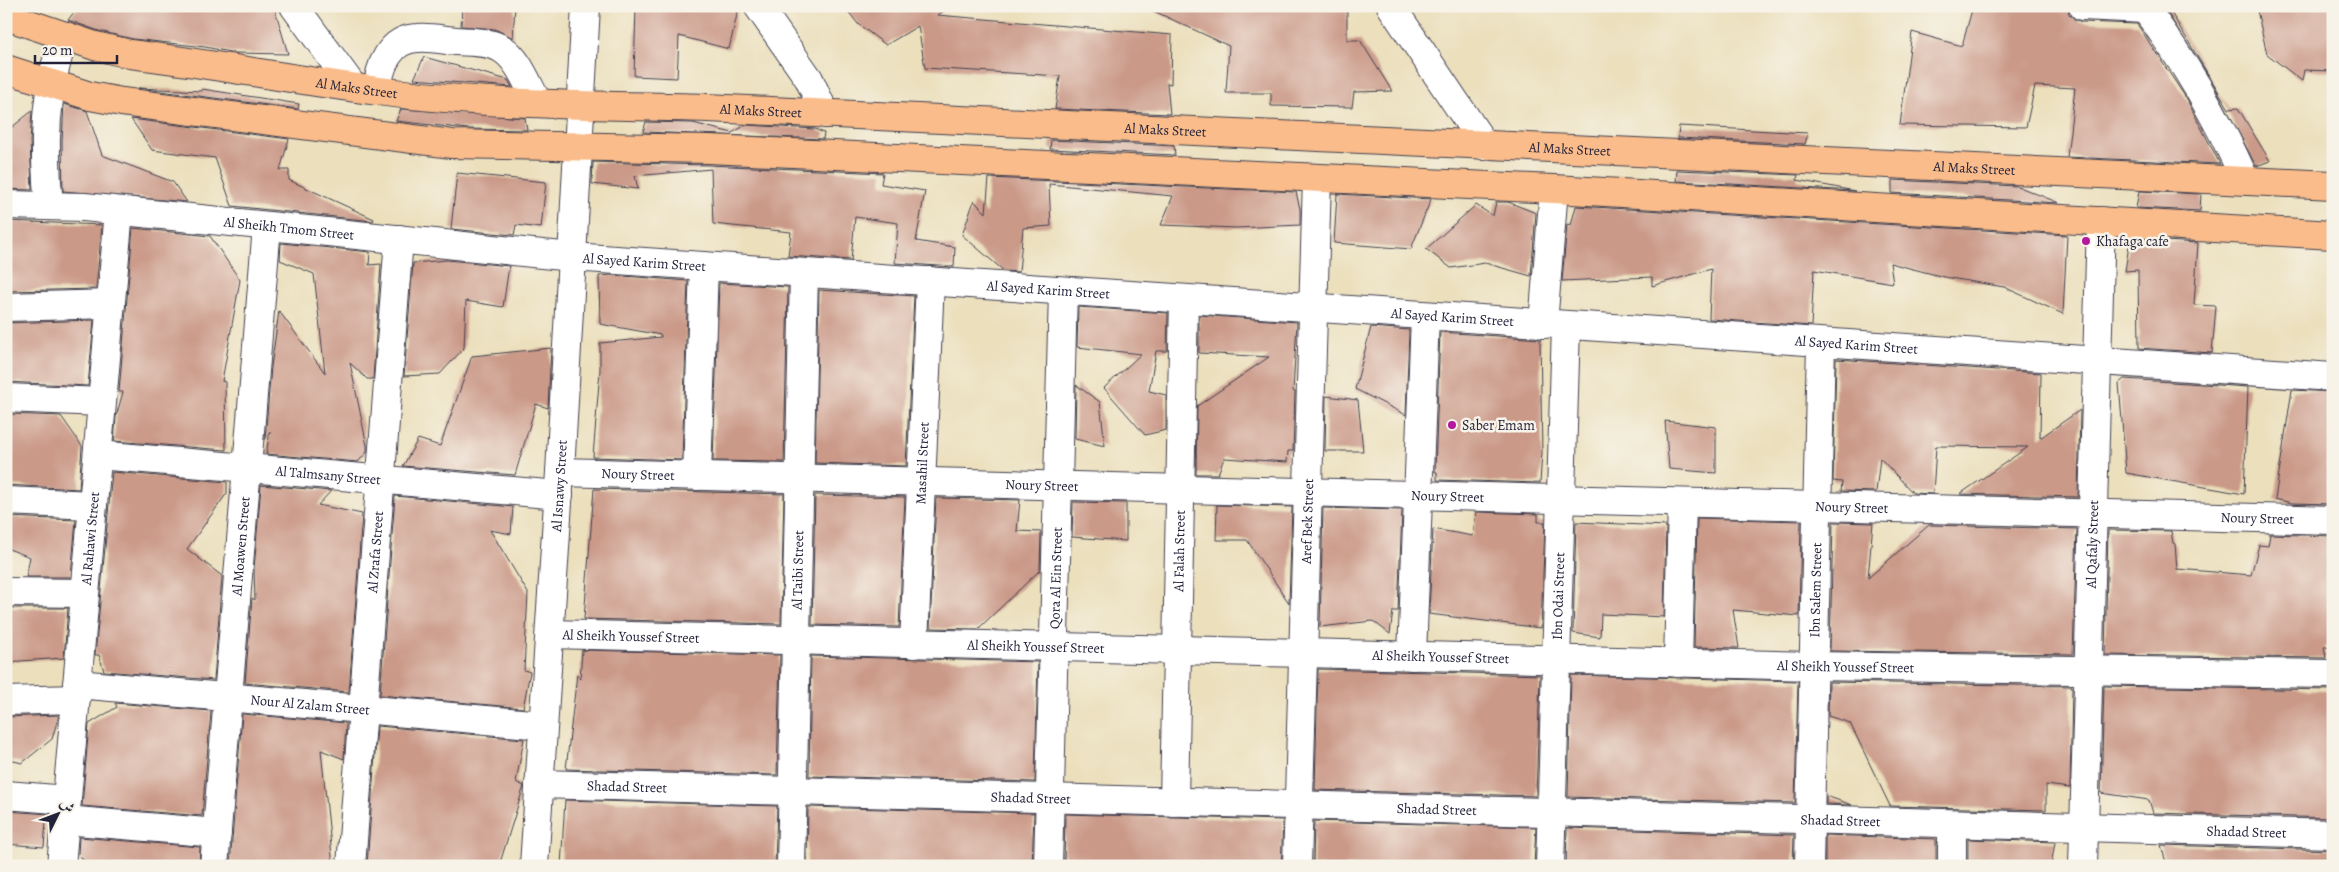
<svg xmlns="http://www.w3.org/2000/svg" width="2339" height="872" font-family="Alegreya,Amiri,serif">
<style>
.building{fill:#ca9988}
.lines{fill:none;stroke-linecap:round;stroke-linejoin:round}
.minor-casing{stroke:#403e4e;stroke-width:30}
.major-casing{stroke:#403e4e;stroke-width:30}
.minor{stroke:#fff;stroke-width:28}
.major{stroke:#f9bc8a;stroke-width:28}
.poi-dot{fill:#b5179e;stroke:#f7f3e8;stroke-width:2}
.labels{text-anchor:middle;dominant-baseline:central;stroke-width:5;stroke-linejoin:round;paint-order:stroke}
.street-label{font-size:14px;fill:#22223b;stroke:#f7f3e8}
.poi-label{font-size:14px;fill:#22223b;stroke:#f7f3e8;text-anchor:start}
</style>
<rect width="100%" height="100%" fill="#f7f3e8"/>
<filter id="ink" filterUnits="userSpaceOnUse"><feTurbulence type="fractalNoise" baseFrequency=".02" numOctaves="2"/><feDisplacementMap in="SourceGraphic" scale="10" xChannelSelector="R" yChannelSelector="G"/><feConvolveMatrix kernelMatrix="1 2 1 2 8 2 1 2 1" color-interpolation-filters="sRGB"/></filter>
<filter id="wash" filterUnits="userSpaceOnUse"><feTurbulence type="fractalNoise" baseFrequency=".0096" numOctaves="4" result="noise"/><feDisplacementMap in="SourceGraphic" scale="20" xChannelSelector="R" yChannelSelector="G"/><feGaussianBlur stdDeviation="1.12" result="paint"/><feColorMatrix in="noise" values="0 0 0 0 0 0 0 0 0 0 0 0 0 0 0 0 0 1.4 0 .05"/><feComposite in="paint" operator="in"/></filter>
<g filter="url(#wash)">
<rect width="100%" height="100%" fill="#ebdfbc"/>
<g id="blocks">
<g class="building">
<path d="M79,6H274L288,54L235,53L205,47L133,39L99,31L68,20Z"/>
<path d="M462,6H515L513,38L495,29L461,26Z"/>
<path d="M636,6H739L729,49L679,36L677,78L634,76Z"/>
<path d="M844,6H952L937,15L1172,35L1171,84L1167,83L1170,114L1055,109L1060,76L925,68L918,26L886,45L858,24Z"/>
<path d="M1143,6H1347V40H1360L1392,91L1354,92L1352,107L1271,106V93H1226L1229,46Z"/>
<path d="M1973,6H2068L2069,14L2074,19L2082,22L2137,24L2186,98L2220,164L2067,157L2075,88L2035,86L2026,127L1900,125L1912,32L1962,46Z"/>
<path d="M2163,6H2167L2229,109L2238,108L2270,161L2256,166L2213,83Z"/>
<path d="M2256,6H2333V71L2304,70L2302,81L2267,54Z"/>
<path d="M424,57L508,80L512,87L414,79Z"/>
<path d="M138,88L202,91V89L299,104L298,109Z"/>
<path d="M64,104L87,111L102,155L173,182L187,202L63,191L62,141Z"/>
<path d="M401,109L525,118L527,130L468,129L396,121Z"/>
<path d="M32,111L30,141L32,190L6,189V132Z"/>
<path d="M131,119L289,139L280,170H289V180L374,219L373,221L232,206L215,158L152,150Z"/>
<path d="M646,122L693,123L732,133L746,125L815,129L824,133L823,139L643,132Z"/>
<path d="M1679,126L1808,133L1805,144L1678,138Z"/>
<path d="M1051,140L1174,146L1175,155L1050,149Z"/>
<path d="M593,162L708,165L883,173L881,184L925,191L916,241L955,247L954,267L895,263L898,223L855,217L851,260L788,256L791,232L713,224L711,169L635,176L638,189L592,184Z"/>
<path d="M1677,170L1798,175L1797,180L1855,191L1676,181Z"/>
<path d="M457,173L546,182L541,228L516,225L514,235L451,229Z"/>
<path d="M989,178L1296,192L1300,209V225L1236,228L1161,225L1173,196L1049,184L1051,226L1023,228L1019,272L1004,271L962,235L974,201L986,213Z"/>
<path d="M1892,180L2017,186L2059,203L1892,193Z"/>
<path d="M2139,191L2201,194L2200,211L2136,208Z"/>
<path d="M1337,194L1431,199L1411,249L1334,243Z"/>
<path d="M1496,202H1508L1536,213L1531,276L1485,263L1451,268L1426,249L1476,205L1493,216Z"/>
<path d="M1576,206L2067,235L2063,314L2004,287L1944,277L1890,263L1893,283L1814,270L1811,326L1709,319L1711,269L1652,286V277L1562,281L1567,224L1571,225Z"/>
<path d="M6,221L102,225L96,289L6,291Z"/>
<path d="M133,228L210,236L240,280L222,381L225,382L226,450L114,441L116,417L123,392H119Z"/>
<path d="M2130,239L2198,243L2194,305L2216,306L2212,353L2139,348L2138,270L2125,271Z"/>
<path d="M281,243L370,252L369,265L381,264L373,379H367L350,363L367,446V452L358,462L266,454L270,432L265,440L271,367L279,311L325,373L314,274L280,260Z"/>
<path d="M447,260L509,266L503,307L466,301L464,348L440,374L404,376L413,263Z"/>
<path d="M611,275L688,281L682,460L593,457L600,370V343L661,337V335L600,324L599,276Z"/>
<path d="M719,283L788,287L784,462L713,461Z"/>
<path d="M819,290L914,296L906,466L815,463Z"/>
<path d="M1078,307L1168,313L1167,351H1156L1149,391L1166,395V430L1145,435L1104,388L1141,354L1077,347Z"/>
<path d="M1199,315L1297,322L1293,391L1295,392L1293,451H1288L1287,462L1224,458L1218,474H1196L1197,406L1269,357L1199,353Z"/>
<path d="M94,320L88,386L6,382V323Z"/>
<path d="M1371,327L1409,330L1406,415L1355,389Z"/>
<path d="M1440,332L1540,339L1542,452L1540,483L1437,480V472H1435Z"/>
<path d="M551,348L548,408L536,404L515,475L403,466L418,439L440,446L472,356Z"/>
<path d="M1836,359L2041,373L2040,438L2080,410L2078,497L1960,494L2028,447L1936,446L1933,494L1913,493L1880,458L1876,492L1841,491L1842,482L1833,481Z"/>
<path d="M2124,379L2248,387L2244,494L2126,473L2119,383Z"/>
<path d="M1076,385L1100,402L1105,446L1075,439Z"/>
<path d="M2292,390L2333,392V504L2292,503L2275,499Z"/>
<path d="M1326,396L1358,400L1363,451H1325Z"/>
<path d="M6,414L61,416L82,446L79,489L6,485Z"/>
<path d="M1665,421L1716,427V473L1669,469Z"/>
<path d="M112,472L227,482V493L187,549L222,576L214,680L104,671L99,655H95Z"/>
<path d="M261,485L331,491L318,505L362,514L349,692L245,683L252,598L255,600L254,569Z"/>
<path d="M594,489L784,494L781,624L584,619Z"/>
<path d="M815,495L905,497L899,627L812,625Z"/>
<path d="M395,496L513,507L511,534L490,530L528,593L524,670L530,672L523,708L380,695Z"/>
<path d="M936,498L1020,500L1017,531L1041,532L1040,570L978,629L930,628Z"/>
<path d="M1073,502L1126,503V541L1072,537Z"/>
<path d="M1217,505L1292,507L1289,603L1247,540H1216Z"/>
<path d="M1323,508L1402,510L1398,611H1393L1390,634L1373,621L1320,627Z"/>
<path d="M1476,512L1538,514V522H1545L1541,628L1429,614L1433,529L1473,536Z"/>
<path d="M6,517L76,520L71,577H26L30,557L6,548Z"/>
<path d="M1697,518L1801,521L1799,616L1733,610L1739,648L1694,647Z"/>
<path d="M1576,522L1666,526L1664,617L1601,614L1600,637L1573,633Z"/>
<path d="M1833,522L1873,523L1868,578L1929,525L2077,529L2073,654L1830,651Z"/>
<path d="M2108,530L2171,531L2173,543L2175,544L2177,569L2251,575L2259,545L2268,546L2270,534L2333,536V650L2324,646L2326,658L2105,655Z"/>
<path d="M6,608H68L64,658L6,662Z"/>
<path d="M582,650L780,655L777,775L566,769L577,674L580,679Z"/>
<path d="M811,656L1038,662L1035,782L809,776Z"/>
<path d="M1318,669L1540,675L1536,796L1315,790Z"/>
<path d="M1571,675L1798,681L1795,803L1568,797Z"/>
<path d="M1829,682L2072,686L2070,788L2046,785V810L1890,806L1850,723L1828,716Z"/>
<path d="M2104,686L2331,690L2333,818L2153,813L2149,800L2101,793Z"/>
<path d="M115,703L211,711L202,816L82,806L89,724L117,707Z"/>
<path d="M242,714L346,723L344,759L321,750L333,866H230Z"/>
<path d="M59,715L52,739L22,763L6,759V717Z"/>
<path d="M377,726L524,739L516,782L524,786L523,789L499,866H367Z"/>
<path d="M1826,796L1852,805L1826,804Z"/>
<path d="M565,800L777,806L775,866H561Z"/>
<path d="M808,807L1034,813L1032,866H807Z"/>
<path d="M6,811L50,814L49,824L46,821L44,847L6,844Z"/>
<path d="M1065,814L1283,820L1281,866H1064Z"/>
<path d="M1314,821L1536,827L1534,866H1313Z"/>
<path d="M1567,828L1794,835L1793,866H1566Z"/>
<path d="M1825,835L1936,839V866H1825Z"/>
<path d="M79,837L200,847L199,866H89L78,854Z"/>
<path d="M1968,839L2055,842L2051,866H1968Z"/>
<path d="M2161,845L2333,850V866H2167Z"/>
</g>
</g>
</g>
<g filter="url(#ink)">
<use href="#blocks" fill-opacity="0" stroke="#403e4e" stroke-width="1"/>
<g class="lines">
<defs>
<g id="minor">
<path d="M294,6L353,87"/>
<path d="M758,6L809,79L825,114"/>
<path d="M1391,6L1485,146"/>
<path d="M2083,6L2145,9"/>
<path d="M2143,6C2184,60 2218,119 2245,180"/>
<path d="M378,91C378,68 390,38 418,38C430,37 444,40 456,41C471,42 489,41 502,49C519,59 528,86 538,103"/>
<path id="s1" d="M6,205L84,207L572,257L2333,377"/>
<path d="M49,205C43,148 44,90 65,36"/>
<path d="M6,307L111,304"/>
<path d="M1543,324L1554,189"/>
<path d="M6,398L102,402"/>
<path id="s2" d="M98,455L559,495"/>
<path id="s3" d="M560,472L2333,520"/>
<path d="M697,476L704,266"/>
<path d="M6,501L93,505"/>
<path d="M6,592L85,593"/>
<path id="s4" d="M550,634L1814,666L2333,674"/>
<path id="s5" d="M914,644L930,281"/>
<path d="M1412,656L1425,316"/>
<path d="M1678,663L1682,503"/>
<path id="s6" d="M77,684L543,725"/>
<path d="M6,701L76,699"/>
<path id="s7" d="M539,784L2333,834"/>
<path d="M6,795L67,800"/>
<path id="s8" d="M1174,802L1184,299"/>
<path d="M65,820L217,833"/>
<path id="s9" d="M61,866L119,211"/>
<path id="s10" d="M214,866L267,226"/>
<path id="s11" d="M351,866L399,239"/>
<path id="s12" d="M534,866L560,472L586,6"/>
<path id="s13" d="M791,866L804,273"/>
<path id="s14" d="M1048,866L1063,291"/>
<path id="s15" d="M1297,866L1317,178"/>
<path id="s16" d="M1550,866L1566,325"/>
<path id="s17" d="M1809,866L1821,343"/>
<path d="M1952,866V824"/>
<path id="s18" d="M2083,866L2101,221"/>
</g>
<g id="major">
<path id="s19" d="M6,16L95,46L130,54C213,64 295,80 378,91C487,105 597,105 707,108L2333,185"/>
<path d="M6,69L90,96L122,102L452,144L709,149L1554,189L2333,235"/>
</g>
</defs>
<use href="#minor" class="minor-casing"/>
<use href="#major" class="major-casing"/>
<use href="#minor" class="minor"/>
<use href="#major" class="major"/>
</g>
</g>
<g class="poi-dot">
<circle cx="2086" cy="241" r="5"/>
<circle cx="1452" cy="425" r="5"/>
</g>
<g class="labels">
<g class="street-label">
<text stroke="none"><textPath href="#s19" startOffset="359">Al Maks Street</textPath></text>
<text stroke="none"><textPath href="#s19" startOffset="764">Al Maks Street</textPath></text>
<text stroke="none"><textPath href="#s19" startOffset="1169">Al Maks Street</textPath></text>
<text stroke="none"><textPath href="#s19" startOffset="1574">Al Maks Street</textPath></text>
<text stroke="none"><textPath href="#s19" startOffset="1979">Al Maks Street</textPath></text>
<text stroke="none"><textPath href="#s1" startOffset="284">Al Sheikh Tmom Street</textPath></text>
<text stroke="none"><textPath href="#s1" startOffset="641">Al Sayed Karim Street</textPath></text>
<text stroke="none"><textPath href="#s1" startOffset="1046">Al Sayed Karim Street</textPath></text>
<text stroke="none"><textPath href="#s1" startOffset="1451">Al Sayed Karim Street</textPath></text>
<text stroke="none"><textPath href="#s1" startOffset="1856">Al Sayed Karim Street</textPath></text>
<text stroke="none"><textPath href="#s5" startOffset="181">Masahil Street</textPath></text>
<text stroke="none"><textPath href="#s3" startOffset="78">Noury Street</textPath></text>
<text stroke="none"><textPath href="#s2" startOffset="231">Al Talmsany Street</textPath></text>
<text stroke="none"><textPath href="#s3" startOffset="482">Noury Street</textPath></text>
<text stroke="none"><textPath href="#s12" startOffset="381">Al Isnawy Street</textPath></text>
<text stroke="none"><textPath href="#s3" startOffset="888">Noury Street</textPath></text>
<text stroke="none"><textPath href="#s3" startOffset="1292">Noury Street</textPath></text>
<text stroke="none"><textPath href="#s3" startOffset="1698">Noury Street</textPath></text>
<text stroke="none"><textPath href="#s15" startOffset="345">Aref Bek Street</textPath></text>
<text stroke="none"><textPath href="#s9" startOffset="329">Al Rahawi Street</textPath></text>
<text stroke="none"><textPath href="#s18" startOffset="322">Al Qafaly Street</textPath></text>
<text stroke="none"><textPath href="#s10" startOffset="321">Al Moawen Street</textPath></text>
<text stroke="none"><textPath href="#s8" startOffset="251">Al Falah Street</textPath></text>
<text stroke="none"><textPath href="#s11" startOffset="315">Al Zrafa Street</textPath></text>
<text stroke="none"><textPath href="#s13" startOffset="296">Al Taibi Street</textPath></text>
<text stroke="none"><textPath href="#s14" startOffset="288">Qora Al Ein Street</textPath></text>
<text stroke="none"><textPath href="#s17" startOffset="276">Ibn Salem Street</textPath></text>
<text stroke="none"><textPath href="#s16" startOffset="270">Ibn Odai Street</textPath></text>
<text stroke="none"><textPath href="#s4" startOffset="81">Al Sheikh Youssef Street</textPath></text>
<text stroke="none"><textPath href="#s4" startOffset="486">Al Sheikh Youssef Street</textPath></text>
<text stroke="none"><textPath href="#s4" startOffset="891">Al Sheikh Youssef Street</textPath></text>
<text stroke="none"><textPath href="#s4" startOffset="1296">Al Sheikh Youssef Street</textPath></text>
<text stroke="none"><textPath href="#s6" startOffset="234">Nour Al Zalam Street</textPath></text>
<text stroke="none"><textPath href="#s7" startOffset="88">Shadad Street</textPath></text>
<text stroke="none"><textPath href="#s7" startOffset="492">Shadad Street</textPath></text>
<text stroke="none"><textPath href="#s7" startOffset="898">Shadad Street</textPath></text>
<text stroke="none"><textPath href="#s7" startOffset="1302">Shadad Street</textPath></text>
<text stroke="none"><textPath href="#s7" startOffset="1708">Shadad Street</textPath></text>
</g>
<g class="poi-label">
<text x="2096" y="241">Khafaga cafe</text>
<text x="1462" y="425">Saber Emam</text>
</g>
</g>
<rect width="2339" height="872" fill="none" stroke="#f7f3e8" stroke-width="25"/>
<g transform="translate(58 814) rotate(48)" stroke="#f7f3e8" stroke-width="4" paint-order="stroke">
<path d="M0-4L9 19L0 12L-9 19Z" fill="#22223b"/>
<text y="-8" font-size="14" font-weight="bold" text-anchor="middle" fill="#22223b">ش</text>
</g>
<path d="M35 55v8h82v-8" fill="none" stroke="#22223b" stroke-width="2.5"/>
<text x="42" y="55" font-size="15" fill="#22223b" stroke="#f7f3e8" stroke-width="4" paint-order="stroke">20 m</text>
</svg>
